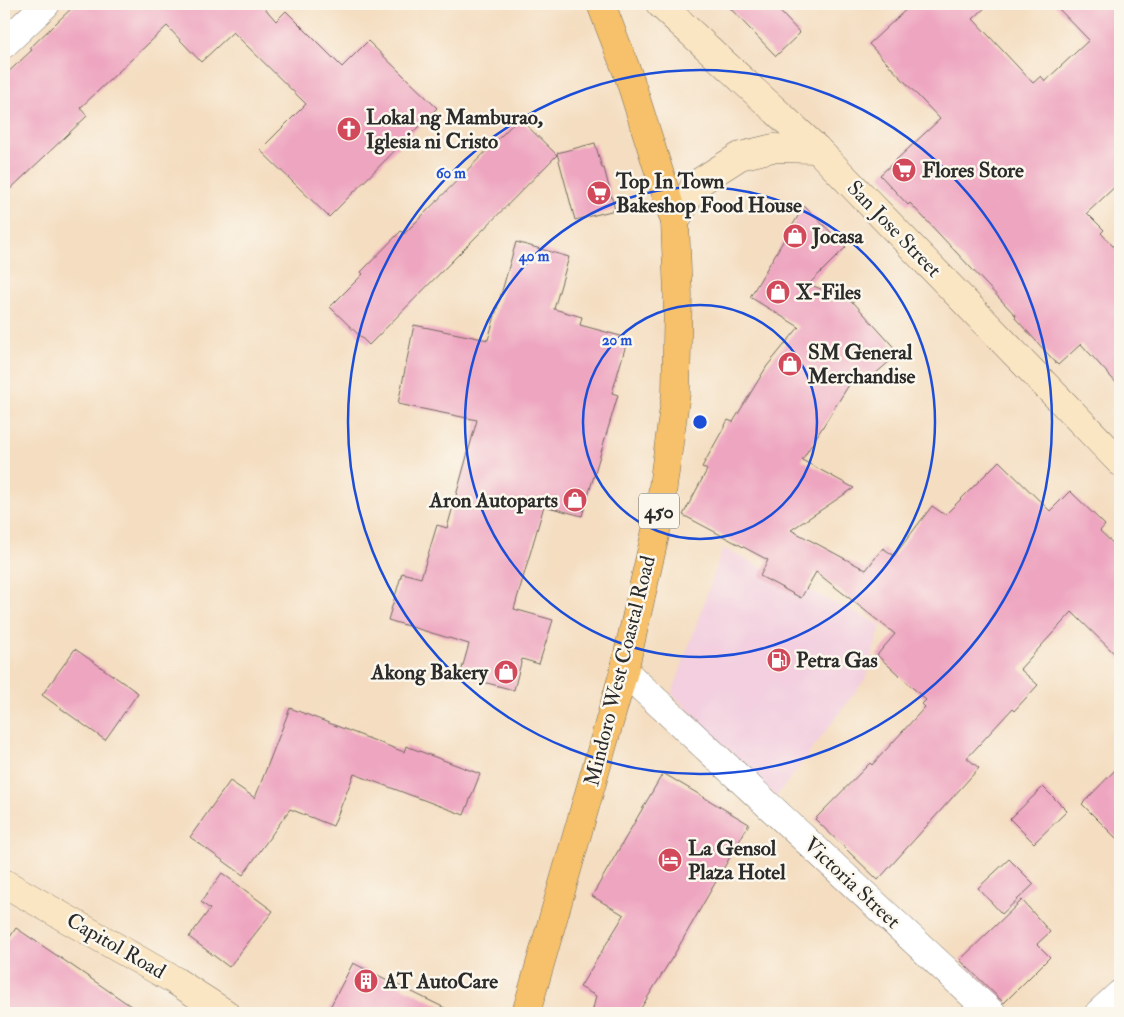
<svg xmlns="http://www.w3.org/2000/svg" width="1124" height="1017" font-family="'IM FELL Double Pica',serif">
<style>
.built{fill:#f3cfdf}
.building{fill:#eea5c0}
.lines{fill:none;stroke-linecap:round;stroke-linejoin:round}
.street-casing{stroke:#71695f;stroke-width:29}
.secondary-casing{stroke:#71695f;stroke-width:29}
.primary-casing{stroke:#71695f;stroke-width:29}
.street{stroke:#fff;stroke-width:28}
.secondary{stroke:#fbe6c4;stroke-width:28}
.primary{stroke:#f6c16b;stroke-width:28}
.ring{fill:none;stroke:#1d4ed8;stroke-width:2.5}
.labels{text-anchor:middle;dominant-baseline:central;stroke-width:5;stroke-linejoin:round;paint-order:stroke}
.shield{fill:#fbf7ec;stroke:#696865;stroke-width:1}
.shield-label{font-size:20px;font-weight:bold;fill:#2b2b2b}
.poi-label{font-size:21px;font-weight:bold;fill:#2b2b2b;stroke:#fbf7ec;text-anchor:start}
.street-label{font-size:21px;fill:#2b2b2b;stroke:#fbf7ec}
.centre{fill:#1d4ed8;stroke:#fbf7ec;stroke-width:2.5}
.ring-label{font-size:15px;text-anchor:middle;font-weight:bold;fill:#1d4ed8;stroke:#fbf7ec;stroke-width:5;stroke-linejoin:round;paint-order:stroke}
</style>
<rect width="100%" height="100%" fill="#fbf7ec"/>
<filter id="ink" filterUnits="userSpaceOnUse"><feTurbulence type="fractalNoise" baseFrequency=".02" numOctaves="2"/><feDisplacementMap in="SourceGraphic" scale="10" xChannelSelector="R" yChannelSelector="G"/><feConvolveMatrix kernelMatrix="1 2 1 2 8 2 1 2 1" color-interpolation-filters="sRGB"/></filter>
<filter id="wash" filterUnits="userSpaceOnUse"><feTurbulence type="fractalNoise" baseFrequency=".0096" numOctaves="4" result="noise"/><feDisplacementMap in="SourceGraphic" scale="20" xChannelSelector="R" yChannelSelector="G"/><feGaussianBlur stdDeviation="1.12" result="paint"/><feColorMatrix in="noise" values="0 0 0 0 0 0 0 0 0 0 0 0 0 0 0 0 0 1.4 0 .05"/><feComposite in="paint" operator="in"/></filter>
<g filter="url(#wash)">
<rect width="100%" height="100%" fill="#f4ddc0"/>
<path class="built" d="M723,548L881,625L866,678L776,797L672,694Z"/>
<g id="blocks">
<g class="building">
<path d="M76,4H263L262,5L276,21L286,11L342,67L368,41L437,108L329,217L260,150L306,104L233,32L201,62L167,26L80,108L87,116L4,195V76L32,50L30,48Z"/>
<path d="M726,4H773L800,33L776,56Z"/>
<path d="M912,4H989L973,19L1033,83L1041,76L1045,81L1089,40L1054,4H1120V182L1087,213L1104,230L1101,233L1120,254V387L1081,344L1058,365L1015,318L1016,316L910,203L908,205L880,175L940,119L869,44Z"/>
<path d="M519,118L557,155L369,345L330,307L363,274L361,272L401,231L404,234Z"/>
<path d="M595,143L602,168H604L615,210L575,220L557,153Z"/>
<path d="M804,206L846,247L809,284L854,303L899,353L866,382L857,372L802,460L854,488L791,530L866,570L883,548L894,556L932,506L945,515L999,461L1050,511L1070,491L1105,525L1100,531L1120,550V659L1072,612L1020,669L1038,685L1014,711L1012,709L967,758L979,768L878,880L815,819L870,763L872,765L925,707L922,704L926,700L877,655L895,634L816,572L801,598L760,576L768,560L683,515L707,470L702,467L728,420L733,422L767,366L799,327L750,297Z"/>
<path d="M516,242L569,257L554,309L582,317L580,325L628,338L612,393L618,395L582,516L544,506L514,609L553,620L539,664L522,659L514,690L460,676L469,644L388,620L402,573L421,578L437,525L447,528L477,420L398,404L414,325L488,340Z"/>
<path d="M75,649L138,693L105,740L42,695Z"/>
<path d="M290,708L404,752L406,746L480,774L464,815L354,774L333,826L290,809L243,875L190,837L230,781L255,798Z"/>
<path d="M1120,765V842L1082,804Z"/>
<path d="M663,773L749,824L675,953L638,1013H592L596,996L580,987L624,915L592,896Z"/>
<path d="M1043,787L1067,811L1034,843L1010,819Z"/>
<path d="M1009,859L1034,884L1002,914L978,888Z"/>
<path d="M222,873L273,911L229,967L189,937L210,909L201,902Z"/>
<path d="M1022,900L1050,932L1037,944L1050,957L1004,1003L960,960Z"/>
<path d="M16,928L71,965L141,1013H4V946Z"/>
<path d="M353,963L455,1013H327Z"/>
</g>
</g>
</g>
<g filter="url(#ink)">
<use href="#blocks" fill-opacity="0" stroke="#71695f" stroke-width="1"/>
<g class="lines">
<defs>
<g id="street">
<path d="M4,44L46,4"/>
<path d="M624,671L992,1013"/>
<path d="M1099,1013L1120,994"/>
</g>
<g id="secondary">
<path d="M660,4L817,149L1120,462"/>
<path d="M675,222L695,185L740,156L773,148L817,149"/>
<path d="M4,883L174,980L225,1013"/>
</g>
<path id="primary" d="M526,1013L624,671L658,522L676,393L678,295L675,222L629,77L601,4"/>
</defs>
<use href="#street" class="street-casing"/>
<use href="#secondary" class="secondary-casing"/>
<use href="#primary" class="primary-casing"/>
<use href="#street" class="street"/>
<use href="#secondary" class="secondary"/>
<use href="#primary" class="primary"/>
</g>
</g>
<g class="ring">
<circle cx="700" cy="422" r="117"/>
<circle cx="700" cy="422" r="235"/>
<circle cx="700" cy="422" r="352"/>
</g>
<defs>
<symbol id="church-disc" viewBox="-11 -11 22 22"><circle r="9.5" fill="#d1495b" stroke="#fbf7ec"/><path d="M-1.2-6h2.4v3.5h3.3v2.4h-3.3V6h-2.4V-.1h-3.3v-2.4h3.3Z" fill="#fff"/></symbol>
<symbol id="supermarket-disc" viewBox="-11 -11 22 22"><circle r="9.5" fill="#d1495b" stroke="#fbf7ec"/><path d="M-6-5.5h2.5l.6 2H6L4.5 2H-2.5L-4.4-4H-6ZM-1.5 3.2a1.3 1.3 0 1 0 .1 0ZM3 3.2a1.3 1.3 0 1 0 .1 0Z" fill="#fff"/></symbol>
<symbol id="shop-disc" viewBox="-11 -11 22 22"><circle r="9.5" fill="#d1495b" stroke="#fbf7ec"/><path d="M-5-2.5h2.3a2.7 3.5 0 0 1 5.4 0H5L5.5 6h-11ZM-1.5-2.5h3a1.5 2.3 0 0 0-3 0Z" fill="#fff"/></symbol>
<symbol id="fuel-disc" viewBox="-11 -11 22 22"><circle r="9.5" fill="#d1495b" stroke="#fbf7ec"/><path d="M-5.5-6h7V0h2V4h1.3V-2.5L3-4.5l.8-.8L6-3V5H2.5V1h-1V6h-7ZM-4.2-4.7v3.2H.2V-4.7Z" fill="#fff"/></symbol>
<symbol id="hotel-disc" viewBox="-11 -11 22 22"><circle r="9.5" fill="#d1495b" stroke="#fbf7ec"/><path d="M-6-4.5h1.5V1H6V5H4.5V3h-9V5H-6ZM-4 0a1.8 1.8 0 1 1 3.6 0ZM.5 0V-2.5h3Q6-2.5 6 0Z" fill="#fff"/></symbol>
<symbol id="building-disc" viewBox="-11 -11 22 22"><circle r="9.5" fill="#d1495b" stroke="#fbf7ec"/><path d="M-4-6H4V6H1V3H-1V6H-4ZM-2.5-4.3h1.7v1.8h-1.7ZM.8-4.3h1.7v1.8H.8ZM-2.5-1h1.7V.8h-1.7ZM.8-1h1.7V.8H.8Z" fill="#fff"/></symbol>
</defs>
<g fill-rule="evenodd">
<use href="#church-disc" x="335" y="115" width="28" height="28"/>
<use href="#supermarket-disc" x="890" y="156" width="28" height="28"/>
<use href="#supermarket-disc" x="585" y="179" width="28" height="28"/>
<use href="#shop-disc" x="781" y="222" width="28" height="28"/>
<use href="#shop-disc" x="764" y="278" width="28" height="28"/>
<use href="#shop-disc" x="776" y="350" width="28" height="28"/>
<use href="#shop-disc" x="561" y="486" width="28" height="28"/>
<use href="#fuel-disc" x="765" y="646" width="28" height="28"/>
<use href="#shop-disc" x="492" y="658" width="28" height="28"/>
<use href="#hotel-disc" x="656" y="846" width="28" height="28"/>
<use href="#building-disc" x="352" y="967" width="28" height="28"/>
</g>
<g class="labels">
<rect class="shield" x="639" y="493.5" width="40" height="35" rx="4"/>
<g class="shield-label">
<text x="659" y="511">450</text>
</g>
<g class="poi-label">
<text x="366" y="117">Lokal ng Mamburao,<tspan x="366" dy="24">Iglesia ni Cristo</tspan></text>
<text x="922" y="170">Flores Store</text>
<text x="616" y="181">Top In Town<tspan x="616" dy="24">Bakeshop Food House</tspan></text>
<text x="812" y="236">Jocasa</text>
<text x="796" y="292">X-Files</text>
<text x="808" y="352">SM General<tspan x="808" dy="24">Merchandise</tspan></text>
<text x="558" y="500" text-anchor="end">Aron Autoparts</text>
<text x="796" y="660">Petra Gas</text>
<text x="488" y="672" text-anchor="end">Akong Bakery</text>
<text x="688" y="848">La Gensol<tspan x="688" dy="24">Plaza Hotel</tspan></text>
<text x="384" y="981">AT AutoCare</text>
</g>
<g class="street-label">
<text transform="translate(894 229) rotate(46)">San Jose Street</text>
<text transform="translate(620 671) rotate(-76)">Mindoro West Coastal Road</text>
<text transform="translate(852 883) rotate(43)">Victoria Street</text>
<text transform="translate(116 946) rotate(30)">Capitol Road</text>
</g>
</g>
<circle cx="700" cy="422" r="8" class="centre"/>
<g class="ring-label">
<text x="451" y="178">60 m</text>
<text x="534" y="261">40 m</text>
<text x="617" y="345">20 m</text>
</g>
<rect width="1124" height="1017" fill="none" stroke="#fbf7ec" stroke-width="20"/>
</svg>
